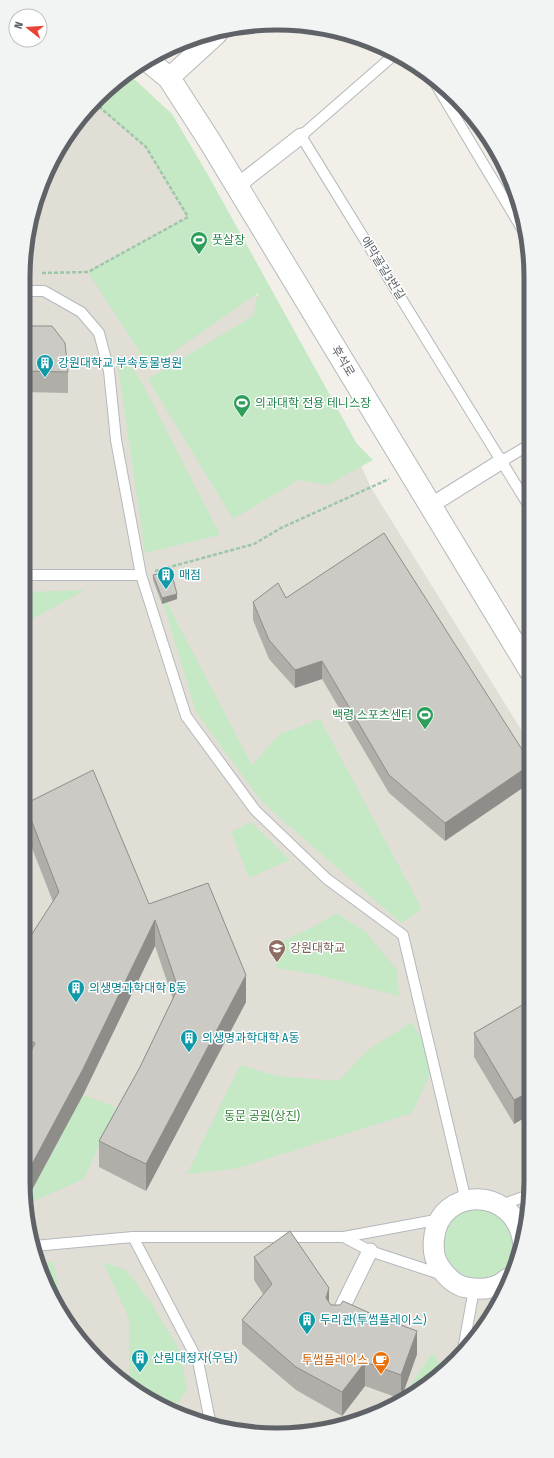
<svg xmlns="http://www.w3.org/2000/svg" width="554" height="1458" font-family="'Fira Sans Condensed','Noto Sans KR',sans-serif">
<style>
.education{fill:#e1ded6}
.green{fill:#c5e8c5}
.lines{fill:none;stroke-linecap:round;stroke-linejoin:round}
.service-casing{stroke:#b5b8bc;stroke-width:12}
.pedestrian-casing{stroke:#b5b8bc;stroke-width:17}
.minor-casing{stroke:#b5b8bc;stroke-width:22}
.tertiary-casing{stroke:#b5b8bc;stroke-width:24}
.path{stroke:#9cc7a9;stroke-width:2.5;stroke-dasharray:4 2;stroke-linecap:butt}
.service{stroke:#fff;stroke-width:10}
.pedestrian{stroke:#fff;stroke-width:15}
.minor{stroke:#fff;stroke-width:20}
.tertiary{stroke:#fff;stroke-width:22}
.wall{fill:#afaea9}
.shaded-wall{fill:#8f8d8a}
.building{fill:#cccac5;stroke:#8f8d8a}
.labels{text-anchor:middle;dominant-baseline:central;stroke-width:3;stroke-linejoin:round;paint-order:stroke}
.leisure-label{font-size:12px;fill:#27864d;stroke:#fff;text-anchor:start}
.street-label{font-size:12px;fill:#5f6368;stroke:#fff}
.culture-label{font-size:12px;fill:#0d838f;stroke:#fff;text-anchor:start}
.education-label{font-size:12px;fill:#785e54;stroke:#fff;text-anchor:start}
.park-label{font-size:12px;fill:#348238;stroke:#fff}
.food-label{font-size:12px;fill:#c56008;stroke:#fff;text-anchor:end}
.rim{fill:none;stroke:#5f6368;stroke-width:5}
</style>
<rect width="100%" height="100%" fill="#f1efe8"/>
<path class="education" d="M109,93L166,147L266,311L349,438L370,486L530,744L531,1181L522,1247L479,1335L418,1392L327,1430L244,1433L150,1401L86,1348L37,1263L23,1181V277L32,211L76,122Z"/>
<g class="green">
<path d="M130,75L172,114L208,175L357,444L373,460L328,485L298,480L233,519L148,379L253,316L258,293L150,368L88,272L188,217L146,147L96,104Z"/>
<path d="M127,360L142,383L220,535L145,553L118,366Z"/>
<path d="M158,586L252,765L280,734L320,719L422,909L401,923L263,803L196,712Z"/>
<path d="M85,590L23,624V592Z"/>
<path d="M251,822L290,860L249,878L231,832Z"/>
<path d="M336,913L366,932L397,970L399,996L313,974L276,968L274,945L313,927Z"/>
<path d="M412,1022L435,1063L412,1113L235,1169L187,1174L240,1065L277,1076L338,1081L368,1050Z"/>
<path d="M83,1095L116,1107L84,1179L27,1204L26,1201Z"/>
<path d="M466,1207L503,1211C507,1221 516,1234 518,1245C519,1251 514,1259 510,1264C485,1302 426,1264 448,1224C452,1217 461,1212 466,1207Z"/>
<path d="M53,1261L63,1308L38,1265Z"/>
<path d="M103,1262L126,1270L152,1304L181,1353L187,1390L173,1409L150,1401L129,1384V1319Z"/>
<path d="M432,1353L444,1368L418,1392L360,1416L366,1408L401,1399Z"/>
</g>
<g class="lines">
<defs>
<g id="service">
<path d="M394,55L301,136L529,506"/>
<path d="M432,78L527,237"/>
<path d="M23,291H44L81,312L99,333L109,371L116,440L141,575"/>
<path d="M502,461L529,445"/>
<path d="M23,575H141L186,716L255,810L327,879L403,935L466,1201"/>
<path d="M501,1205L529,1195"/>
<path d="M133,1237L198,1361L210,1421"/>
<path d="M344,1237L370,1251L443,1275"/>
<path d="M34,1246L133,1237H344L441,1219"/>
<path d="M463,1350L474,1289"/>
</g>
<g id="pedestrian">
<path d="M237,186L301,136"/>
<path d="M430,506L502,461"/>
<path d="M336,1320L370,1251"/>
</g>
<g id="minor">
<path d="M169,78L217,34"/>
<path d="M507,1279C495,1290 478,1290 464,1287C453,1284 445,1275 439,1266C434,1258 433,1248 434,1239C439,1185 516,1186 523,1242"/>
</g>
<path id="tertiary" d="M147,60L169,78L209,140L530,670"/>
</defs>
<use href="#service" class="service-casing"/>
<use href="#pedestrian" class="pedestrian-casing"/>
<use href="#minor" class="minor-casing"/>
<use href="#tertiary" class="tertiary-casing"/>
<g class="path">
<path d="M42,273L88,272L188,217L146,147L96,104"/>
<path d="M155,571L254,544L281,528L389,479"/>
</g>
<use href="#service" class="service"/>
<use href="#pedestrian" class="pedestrian"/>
<use href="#minor" class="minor"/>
<use href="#tertiary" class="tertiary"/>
</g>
<g class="wall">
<path d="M23,326L68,372V393L23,392Z"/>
<path d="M153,575L177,599L162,604L153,580Z"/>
<path d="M286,598L530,762L445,841L389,793L322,679L295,688L269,659L253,620V602Z"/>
<path d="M25,804L149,904L246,1002L146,1191L99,1167V1141L140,1067L173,999L155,946L83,1095L26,1201L23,1181V1067L24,1064L23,1063V948L53,902L25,830Z"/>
<path d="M531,1000V1114L514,1124L474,1057V1033Z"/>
<path d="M254,1257L329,1303L331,1305L417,1354L401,1399L365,1386L342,1416L296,1390L242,1344V1320L263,1294L254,1280Z"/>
</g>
<g class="shaded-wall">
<path d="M177,594V599L162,604V598Z"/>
<path d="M322,661V679L295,688V670Z"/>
<path d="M530,765V783L445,841V823Z"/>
<path d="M155,920V946L83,1095L26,1201L24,1189V1179Z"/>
<path d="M246,975V1002L146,1191V1164Z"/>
<path d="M531,1091V1114L514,1124V1100Z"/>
<path d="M329,1288V1312L326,1298Z"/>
<path d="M417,1331V1354L401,1399V1375Z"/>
<path d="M365,1362V1386L342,1416V1392Z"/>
</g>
<g class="building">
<path d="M23,326H52L65,343L68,372L23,371Z"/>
<path d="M384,533L530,762V765L445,823L389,775L322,661L295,670L269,640L253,602L278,583L286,598Z"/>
<path d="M171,571L177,594L162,598L153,575Z"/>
<path d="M93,770L149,904L208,883L246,975L146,1164L99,1141L140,1067L178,988L155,920L83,1069L24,1179L23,1178V1067L35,1043L23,1037V948L59,892L25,804Z"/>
<path d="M531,1000V1091L514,1100L474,1033Z"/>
<path d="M290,1231L329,1288L326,1298L331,1305H340L343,1301L374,1315L417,1331L401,1375L365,1362L342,1392L296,1367L242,1320L272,1284L254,1257Z"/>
</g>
<defs>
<symbol id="stadium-pin" viewBox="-11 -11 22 30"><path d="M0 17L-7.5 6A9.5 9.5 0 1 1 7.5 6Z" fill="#2e9e5b" stroke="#fff"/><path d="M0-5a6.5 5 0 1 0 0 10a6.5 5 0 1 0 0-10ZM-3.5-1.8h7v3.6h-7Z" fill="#fff"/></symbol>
<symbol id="building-pin" viewBox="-11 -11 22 30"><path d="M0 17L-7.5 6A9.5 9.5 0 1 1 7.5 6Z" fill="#0f9aa8" stroke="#fff"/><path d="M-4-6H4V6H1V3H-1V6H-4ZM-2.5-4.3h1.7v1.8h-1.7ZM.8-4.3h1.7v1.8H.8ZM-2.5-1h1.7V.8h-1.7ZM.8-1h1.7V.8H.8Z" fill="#fff"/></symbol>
<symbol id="university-pin" viewBox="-11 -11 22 30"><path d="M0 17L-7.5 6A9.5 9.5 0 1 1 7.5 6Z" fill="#8d6e63" stroke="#fff"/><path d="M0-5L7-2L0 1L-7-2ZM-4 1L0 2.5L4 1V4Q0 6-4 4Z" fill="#fff"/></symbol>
<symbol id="cafe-pin" viewBox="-11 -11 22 30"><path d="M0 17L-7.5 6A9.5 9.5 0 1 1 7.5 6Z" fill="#e8710a" stroke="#fff"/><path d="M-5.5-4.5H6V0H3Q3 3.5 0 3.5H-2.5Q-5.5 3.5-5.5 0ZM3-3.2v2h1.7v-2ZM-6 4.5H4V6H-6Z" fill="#fff"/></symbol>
</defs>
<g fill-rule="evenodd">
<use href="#stadium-pin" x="189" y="230" width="20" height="27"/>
<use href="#building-pin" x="35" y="353" width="20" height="27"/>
<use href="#stadium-pin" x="232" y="393" width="20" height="27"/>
<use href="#building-pin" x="156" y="565" width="20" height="27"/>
<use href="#stadium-pin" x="415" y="705" width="20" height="27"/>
<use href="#university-pin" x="267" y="938" width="20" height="27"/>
<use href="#building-pin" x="66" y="978" width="20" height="27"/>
<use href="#building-pin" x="179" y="1028" width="20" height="27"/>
<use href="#building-pin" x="297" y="1310" width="20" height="27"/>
<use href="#building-pin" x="130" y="1348" width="20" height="27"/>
<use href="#cafe-pin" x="371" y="1350" width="20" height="27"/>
</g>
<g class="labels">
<g class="leisure-label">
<text x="212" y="240">풋살장</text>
<text x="255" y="403">의과대학 전용 테니스장</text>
<text x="412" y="715" text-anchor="end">백령 스포츠센터</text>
</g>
<g class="street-label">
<text transform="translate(383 268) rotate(58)">애막골길3번길</text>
<text transform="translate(343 361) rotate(59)">후석로</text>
</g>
<g class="culture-label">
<text x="58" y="363">강원대학교 부속동물병원</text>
<text x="179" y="575">매점</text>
<text x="89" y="988">의생명과학대학 B동</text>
<text x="202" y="1038">의생명과학대학 A동</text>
<text x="320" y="1320">두리관(투썸플레이스)</text>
<text x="153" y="1358">산림대정자(우담)</text>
</g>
<g class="education-label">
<text x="290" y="948">강원대학교</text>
</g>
<g class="park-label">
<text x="262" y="1116">동문 공원(상진)</text>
</g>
<g class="food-label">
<text x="368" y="1360">투썸플레이스</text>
</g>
</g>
<path d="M0 0H554V1458H0ZM277 30H277A247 247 0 0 1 524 277V1181A247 247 0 0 1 277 1428H277A247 247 0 0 1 30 1181V277A247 247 0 0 1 277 30Z" fill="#f2f3f3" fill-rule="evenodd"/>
<path class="rim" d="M277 30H277A247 247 0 0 1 524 277V1181A247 247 0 0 1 277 1428H277A247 247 0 0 1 30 1181V277A247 247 0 0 1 277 30Z"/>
<g transform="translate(28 28) rotate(287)"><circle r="19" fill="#ffffff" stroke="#bfc1c3"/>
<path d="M0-3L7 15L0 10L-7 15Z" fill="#ea4335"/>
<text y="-6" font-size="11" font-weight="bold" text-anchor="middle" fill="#5f6368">N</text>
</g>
</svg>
